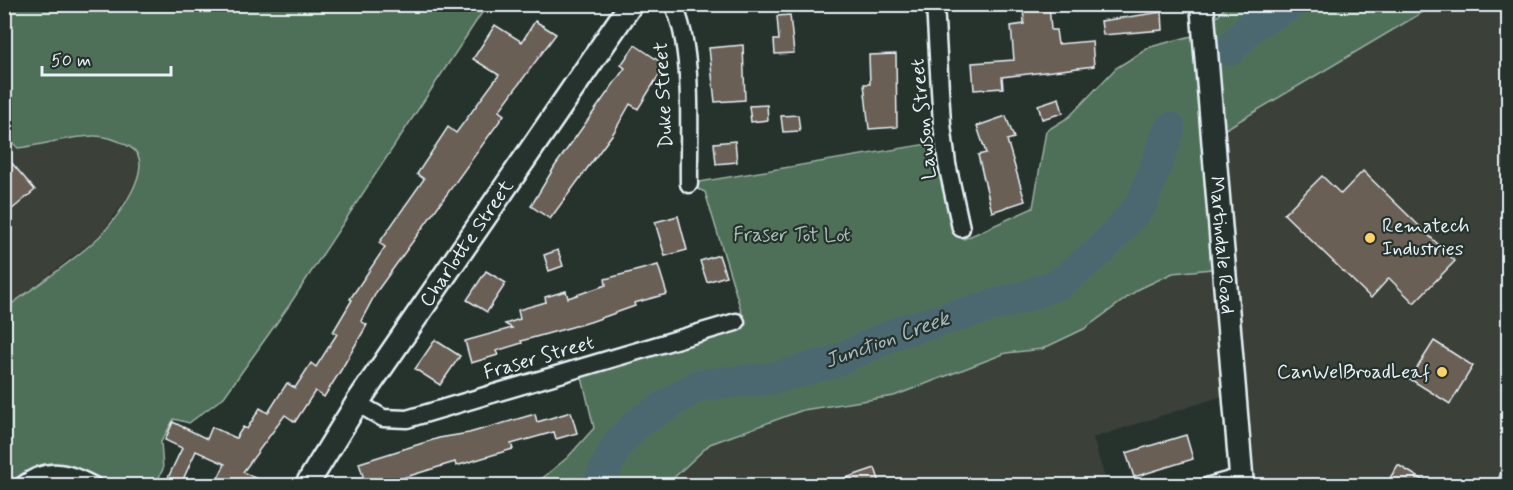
<svg xmlns="http://www.w3.org/2000/svg" width="1513" height="490" font-family="Mynerve,sans-serif">
<style>
.built{fill:#3a4039}
.green{fill:#4f7059;stroke:#9cb0a8;stroke-width:1.5}
.lines{fill:none;stroke-linecap:round;stroke-linejoin:round}
.river{stroke:#4b6871;stroke-width:32}
.building{fill:#6a5f54;stroke:#e8f1f8;stroke-width:1.5}
.street-casing{stroke:#e8f1f8;stroke-width:21}
.secondary-casing{stroke:#e8f1f8;stroke-width:27}
.street{stroke:#26332d;stroke-width:16}
.secondary{stroke:#26332d;stroke-width:22}
.rail-casing{stroke:#e8f1f8;stroke-width:7}
.rail{stroke:#26332d;stroke-width:4.5;stroke-dasharray:14;stroke-linecap:butt}
.poi-dot{fill:#ffd166;stroke:#26332d;stroke-width:2}
.labels{text-anchor:middle;dominant-baseline:central;stroke-width:4.5;stroke-linejoin:round;paint-order:stroke}
.street-label{font-size:20px;fill:#e8f1f8;stroke:#26332d}
.poi-label{font-size:20px;fill:#e8f1f8;stroke:#26332d;text-anchor:start}
.park-label{font-size:20px;fill:#abbdb8;stroke:#26332d}
.water-label{font-size:21px;font-style:italic;fill:#a9bac2;stroke:#26332d}
</style>
<rect width="100%" height="100%" fill="#26332d"/>
<filter id="ink" filterUnits="userSpaceOnUse"><feTurbulence type="fractalNoise" baseFrequency=".0167" numOctaves="2"/><feDisplacementMap in="SourceGraphic" scale="12" xChannelSelector="R" yChannelSelector="G"/><feConvolveMatrix kernelMatrix="1 2 1 2 8 2 1 2 1" color-interpolation-filters="sRGB"/></filter>
<g filter="url(#ink)">
<g class="built">
<path d="M1435,5H1508V485H1241L1232,393L1093,438L1107,485L666,486L710,444L803,410L894,396L1006,353L1042,349L1084,329L1139,289L1173,273L1221,268L1212,137Z"/>
<path d="M4,135L18,148L63,138L97,136L119,141L137,151L142,164L135,187L100,235L5,309Z"/>
</g>
<g class="green">
<path d="M5,5H487L288,307L224,397L189,423L174,419L161,442L163,469L155,485H92L75,477L24,485L5,476V309C36,285 72,263 100,236C116,219 159,164 130,147C120,141 107,136 95,136C69,136 44,145 18,148L5,135Z"/>
<path d="M1227,5H1435L1212,137L1221,268L1173,273L1139,289L1084,329L1042,349L1006,353L894,396L803,410L710,444L666,485L533,486L568,457L594,428L580,369L744,320L705,192L687,184L945,141L964,239L1033,208L1046,131L1069,117L1116,68L1150,47L1203,33Z"/>
</g>
<g class="lines">
<g class="river">
<path d="M1230,50L1251,26L1291,4"/>
<path d="M597,486L618,443L638,423L699,385L775,378L833,362L901,331L1020,298L1058,284L1100,251L1141,205L1170,128"/>
</g>
</g>
<g class="building">
<path d="M1023,4H1049L1051,30H1056L1058,44L1092,41L1094,66L1002,77L1003,88L974,90L972,63L1014,60L1011,26L1024,24Z"/>
<path d="M1162,12L1163,30L1103,35L1101,21Z"/>
<path d="M790,15L794,53L775,54L774,40H779L777,16Z"/>
<path d="M535,21L556,34L499,111L504,115L377,291L361,321L367,325L341,370L324,397L315,391L295,422L285,415L243,472L271,486H228L217,480L225,464L196,451L180,486L167,480L182,448L165,440L173,422L207,439L212,427L236,438L243,427L247,429L260,408L268,413L287,383L295,388L311,363L316,367L337,334L333,332L352,300L350,299L385,247L379,243L424,179L417,174L448,127L456,133L499,75L473,59L495,25L522,42Z"/>
<path d="M635,45L665,65L638,109L630,104L614,132L550,219L531,206L555,166L625,68L621,65Z"/>
<path d="M743,45L745,100L715,102L709,48Z"/>
<path d="M896,54L897,127L869,129L864,84H870L869,55Z"/>
<path d="M1059,98L1063,113L1042,119L1038,105Z"/>
<path d="M767,105L768,120L751,122L749,106Z"/>
<path d="M798,115L800,131L783,132L781,116Z"/>
<path d="M1006,116L1014,138L1007,140L1025,201L992,212L978,155L986,153L977,126Z"/>
<path d="M735,141L737,162L716,164L714,143Z"/>
<path d="M4,154L35,190L4,216Z"/>
<path d="M1363,171L1455,261L1414,303L1389,278L1371,298L1284,214L1322,176L1341,194Z"/>
<path d="M678,216L687,250L665,256L655,222Z"/>
<path d="M558,250L563,266L549,271L544,255Z"/>
<path d="M719,255L726,276L707,282L700,261Z"/>
<path d="M658,265L667,294L634,303L635,306L590,322L521,341L522,343L496,351L498,355L471,363L465,341L512,328L505,324L520,319L518,310L546,302L545,297L566,291L568,298L606,285L605,279Z"/>
<path d="M486,271L506,283L487,312L467,300Z"/>
<path d="M435,340L460,356L440,385L415,369Z"/>
<path d="M1434,341L1473,366L1450,404L1410,379Z"/>
<path d="M571,412L577,433L556,439L554,432L511,444L513,449L499,453L456,466L455,462L386,483L387,486H366L359,463L439,438L469,433L535,414L537,422Z"/>
<path d="M1186,435L1193,459L1134,477L1126,453Z"/>
<path d="M1398,465L1433,486H1385Z"/>
<path d="M875,468L881,486H831V483Z"/>
</g>
<g class="lines">
<defs>
<g id="street">
<path d="M673,4C695,49 688,134 689,184"/>
<path d="M935,4L942,124L947,164L961,228"/>
<path d="M357,403L383,418L407,419L736,322"/>
<path d="M22,486C48,465 68,472 94,486"/>
<path d="M1209,486L1241,477"/>
</g>
<g id="secondary">
<path id="s1" d="M1202,4L1242,486"/>
<path id="s2" d="M306,486L357,403L631,4"/>
</g>
</defs>
<use href="#street" class="street-casing"/>
<use href="#secondary" class="secondary-casing"/>
<use href="#street" class="street"/>
<use href="#secondary" class="secondary"/>
<defs>
<path id="rail" d="M1499,486L1508,460"/>
</defs>
<use href="#rail" class="rail-casing"/>
<use href="#rail" class="rail"/>
</g>
</g>
<g class="poi-dot">
<circle cx="1370" cy="238" r="6"/>
<circle cx="1442" cy="372" r="6"/>
</g>
<g class="labels">
<g class="street-label">
<text transform="translate(664 95) rotate(-93)">Duke Street</text>
<text transform="translate(924 119) rotate(-96)">Lawson Street</text>
<text stroke="none"><textPath href="#s2" startOffset="291">Charlotte Street</textPath></text>
<text stroke="none"><textPath href="#s1" startOffset="242">Martindale Road</textPath></text>
<text transform="translate(539 358) rotate(-16)">Fraser Street</text>
</g>
<g class="poi-label">
<text x="1382" y="226">Rematech<tspan x="1382" dy="23">Industries</tspan></text>
<text x="1430" y="372" text-anchor="end">CanWelBroadLeaf</text>
</g>
<g class="park-label">
<text x="792" y="235">Fraser Tot Lot</text>
</g>
<g class="water-label">
<text transform="translate(887 340) rotate(-20)">Junction Creek</text>
</g>
</g>
<rect width="1513" height="490" fill="none" stroke="#26332d" stroke-width="24"/>
<rect x="12" y="12" width="1489" height="466" fill="none" stroke="#e8f1f8" stroke-width="2" filter="url(#ink)"/>
<path d="M42 66v9h129v-9" fill="none" stroke="#e8f1f8" stroke-width="3"/>
<text x="51" y="66" font-size="18" fill="#e8f1f8" stroke="#26332d" stroke-width="4.5" paint-order="stroke">50 m</text>
</svg>
